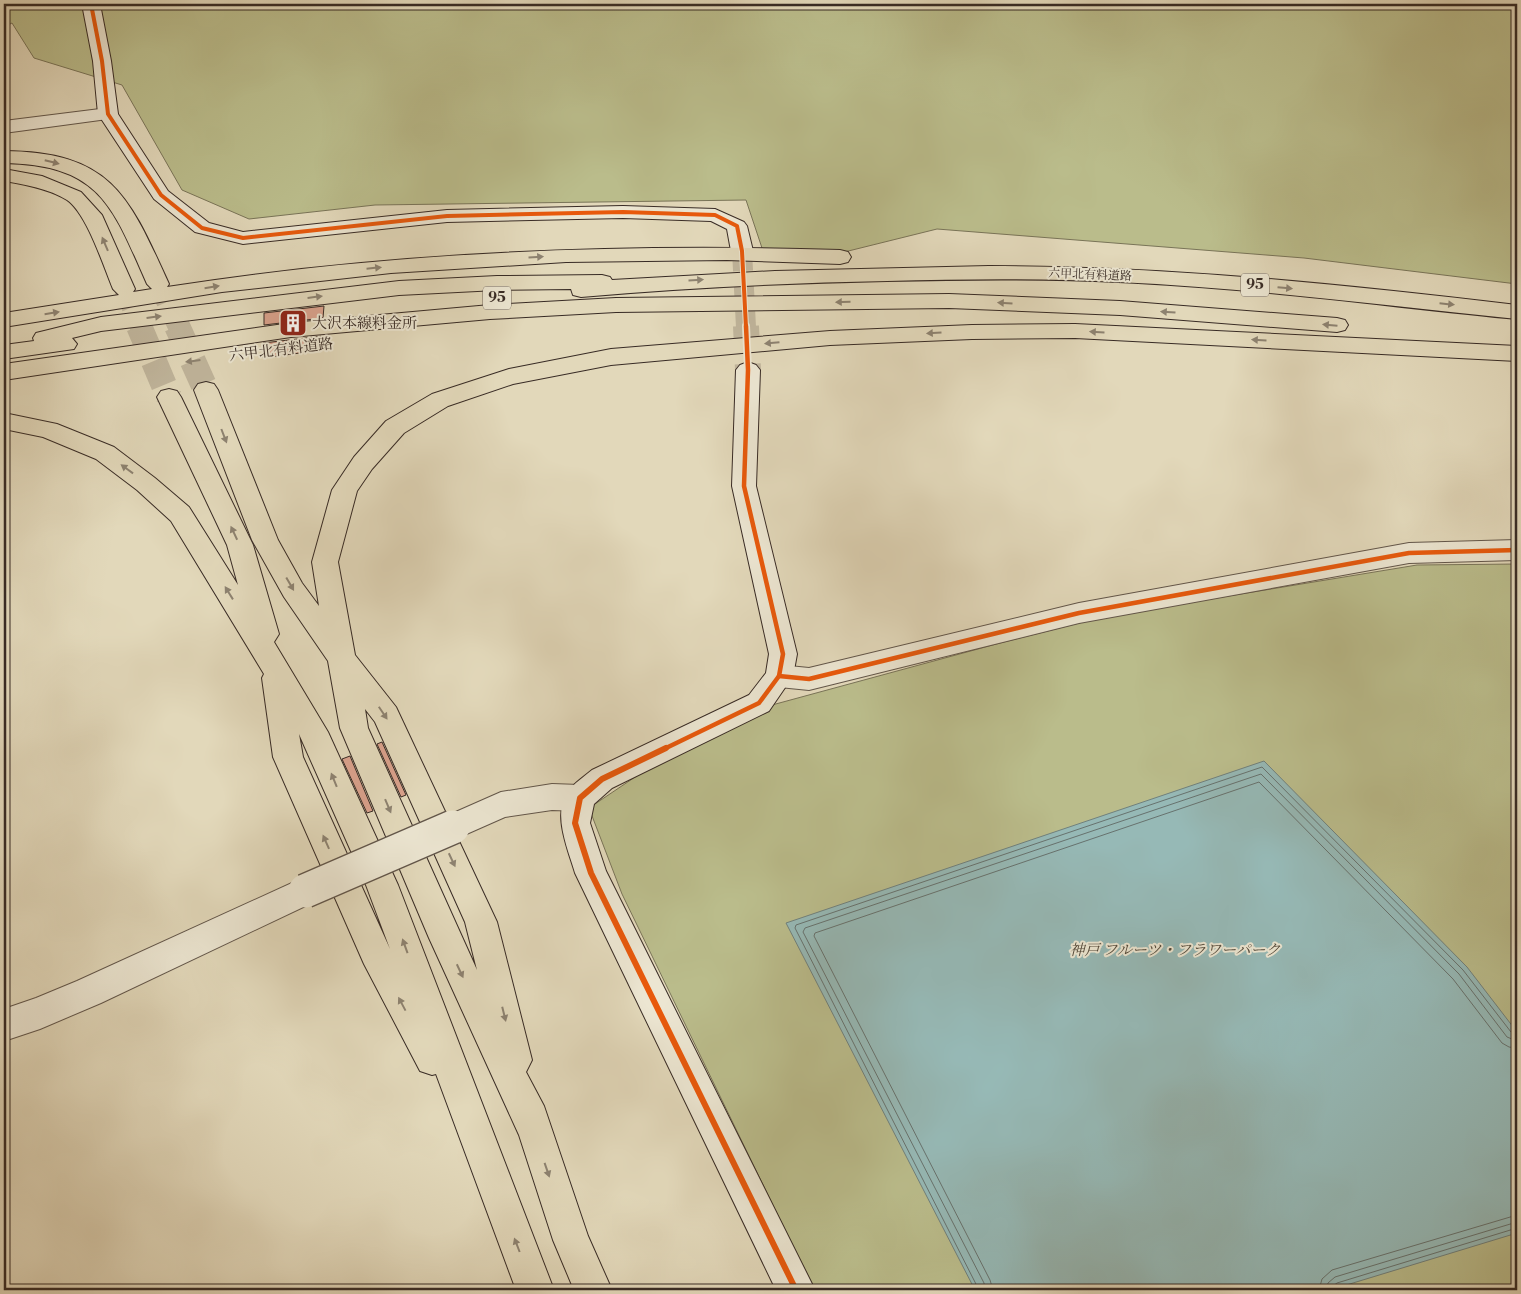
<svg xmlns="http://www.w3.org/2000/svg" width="1521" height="1294" font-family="'Libre Bodoni','Noto Serif JP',serif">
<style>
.green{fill:#babc8b;stroke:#797458}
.water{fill:#96b9b6;stroke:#70807c}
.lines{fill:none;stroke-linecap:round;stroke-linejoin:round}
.shore{stroke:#67726e;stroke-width:1}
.building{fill:#daa28d;stroke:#382b25}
.secondary-tunnel-far1{stroke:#c0b59c;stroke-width:20;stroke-dasharray:20 10;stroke-linecap:butt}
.secondary-tunnel{stroke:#c0b59c;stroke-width:26;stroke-dasharray:26 12;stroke-linecap:butt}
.primary-tunnel-far1{stroke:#c0b59c;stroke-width:20;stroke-dasharray:20 10;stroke-linecap:butt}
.primary-tunnel{stroke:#c0b59c;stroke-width:26;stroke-dasharray:26 12;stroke-linecap:butt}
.street-casing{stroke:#62564a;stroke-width:2}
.secondary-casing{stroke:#382b25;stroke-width:2}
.primary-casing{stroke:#382b25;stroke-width:2}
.street{fill:#ece6d2;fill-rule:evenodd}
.secondary{fill:#ece6d2;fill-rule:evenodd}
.primary{fill:#e2d8ba;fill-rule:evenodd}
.street-bridge-casing{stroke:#62564a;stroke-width:36;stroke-linecap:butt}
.street-bridge{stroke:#ece6d2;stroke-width:33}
.cycleway-far2-casing{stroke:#ece6d2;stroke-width:6}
.cycleway-far1-casing{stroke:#ece6d2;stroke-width:8}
.cycleway-casing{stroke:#ece6d2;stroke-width:9}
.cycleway-far2{stroke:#e8590c;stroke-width:4}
.cycleway-far1{stroke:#e8590c;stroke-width:4.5}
.cycleway{stroke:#e8590c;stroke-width:6}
.oneway{fill:#8d8270}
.labels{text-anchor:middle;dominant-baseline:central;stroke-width:4;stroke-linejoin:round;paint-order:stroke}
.far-street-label{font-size:12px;fill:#382b25;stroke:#ece6d2}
.shield{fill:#ece6d2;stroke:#6e6359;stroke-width:1}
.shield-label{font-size:14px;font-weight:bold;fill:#382b25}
.poi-label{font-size:15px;fill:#382b25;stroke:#ece6d2;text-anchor:start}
.street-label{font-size:15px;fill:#382b25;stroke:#ece6d2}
.park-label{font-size:15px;font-style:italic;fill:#524839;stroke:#ece6d2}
</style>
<rect width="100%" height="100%" fill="#e2d8ba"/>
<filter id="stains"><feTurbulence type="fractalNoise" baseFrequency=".004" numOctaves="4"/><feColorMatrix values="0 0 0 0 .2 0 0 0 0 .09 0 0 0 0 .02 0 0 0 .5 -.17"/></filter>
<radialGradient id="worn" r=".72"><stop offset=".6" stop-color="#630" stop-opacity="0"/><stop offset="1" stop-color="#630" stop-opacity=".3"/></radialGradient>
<g class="green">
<path d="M4,4H1517V284L1304,258L937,229L808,261L766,260L746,200L375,205L249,219L182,190L122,85L34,58L12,23L4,27Z"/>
<path d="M1517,564V1290H814L622,894L589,808L647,769L772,705L1000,643L1107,616L1417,565Z"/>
</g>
<path class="water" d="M1264,761L1467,967L1517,1032V1233L1330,1290H975L786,923Z"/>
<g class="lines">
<g class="shore">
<path d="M979,1290L795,928L796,925L1262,767L1463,970L1511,1032L1517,1034"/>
<path d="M985,1290L984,1283L803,932L805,928L1261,774L1459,974L1507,1037L1517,1041"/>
<path d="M993,1290L990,1280L814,936L815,933L1259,782L1453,979L1502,1043L1509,1047L1517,1048"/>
<path d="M1319,1290L1322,1279L1332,1270L1517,1215"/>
<path d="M1326,1290L1328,1283L1335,1277L1517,1222"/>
<path d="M1333,1290V1286L1337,1283L1517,1228"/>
</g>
</g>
<g class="building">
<path d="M324,306L323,318L264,325V313Z"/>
<path d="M323,336L322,350L263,358V343Z"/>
<path d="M382,742L406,795L401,797L377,744Z"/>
<path d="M350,756L373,811L367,813L342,759Z"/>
</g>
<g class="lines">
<path class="secondary-tunnel-far1" d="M742,251L746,327"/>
<path class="secondary-tunnel" d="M746,326L748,370"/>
<g class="primary-tunnel-far1">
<path d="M158,284L178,327"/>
<path d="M124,289L140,327"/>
</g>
<g class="primary-tunnel">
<path d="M139,326L169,397"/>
<path d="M177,326L206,390"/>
</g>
<defs>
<g id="street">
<path d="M108,108L115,110L118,114L115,118L4,133V121Z"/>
<path d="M1517,540V560L1409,563L1079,623L809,690L779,687L769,684L765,676L769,668L779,665L809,668L1079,603L1409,543Z"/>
<path d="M552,784L580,785L591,789L595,798L591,807L580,811L552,810L505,817L453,840L442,836L438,827L442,818L501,792Z"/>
<path d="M305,877L316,881L321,891L316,901L101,1003L40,1029L4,1041V1009L36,998L77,981Z"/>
</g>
<g id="secondary">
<path d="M82,4H100L111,61L118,114L168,191L209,223L243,232L447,210L623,206L715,209L744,222L747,226L753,251L750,256L742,258L734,256L731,251L727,229L711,221L623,218L447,222L243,244L195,232L154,199L98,114L93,61Z"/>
<path d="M748,362L756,365L760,370L756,486L797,654L793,676L769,711L612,788L594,804L590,823L606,871L815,1290H776L575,873C568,849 550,810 571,788C577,781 585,776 592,770L749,695L766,673L769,654L732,486L736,370L740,365Z"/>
</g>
<g id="primary">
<path d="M4,151C112,152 129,196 169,284L167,287C390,252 615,243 840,250L848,252L851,257L848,262L840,264L727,260L566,262L391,273L222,292L4,327V313L119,295L113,289C103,265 87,214 67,200C50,189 23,184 4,181V169L42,176L81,192L102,215L135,289L133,292L152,289L147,284C112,205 100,165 4,163Z"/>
<path d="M989,266C1166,266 1342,284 1517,305V319C1384,306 1252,288 1118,282C1041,278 964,279 887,281C785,283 683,288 581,297L573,295L571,289L497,290L399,295L101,331L72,338L77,344L74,349L4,359V345L34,341L33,338L36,333L101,317L399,281L497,276L602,275L610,277L612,280L775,271Z"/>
<path d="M949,294L1120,301L1337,318L1345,320L1348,325L1345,330L1337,332L1120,315L949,308L616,312L490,319L291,337L4,380V364L291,323L490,305L616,298Z"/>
<path d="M1075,324L1517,346V361L1075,338L972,339L830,345L611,365L513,384L448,406L404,433L372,469L357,491L338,562L355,655L396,707L497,922L532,1060L526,1072L544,1106L588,1236L612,1290H574L553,1240L519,1135L429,938L340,728L328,661L284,597L252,540L194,390L198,384L206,382L214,384L218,390L278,540L302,583L319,606L312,562L332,490L354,457L386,421L432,394L509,369L611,349L830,331L972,325ZM365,709L375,722L465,922L477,970L368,728Z"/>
<path d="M169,389L177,391L181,397L253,545L279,634L274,642L328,732L398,885L554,1290H516L436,1074L432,1075L420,1071L364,964L273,757L262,678L264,674L171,521L137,490L96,459L43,437L4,429V413L57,424L114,447L155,478L189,507L238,585L227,545L157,397L161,391ZM299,734L366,885L390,949L303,757Z"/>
</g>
</defs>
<use href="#street" class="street-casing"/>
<use href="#secondary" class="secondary-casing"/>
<use href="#primary" class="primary-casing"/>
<use href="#street" class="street"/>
<use href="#secondary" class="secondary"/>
<use href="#primary" class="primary"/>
<defs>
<path id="street-bridge" d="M305,891L453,827"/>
</defs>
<use href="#street-bridge" class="street-bridge-casing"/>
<use href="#street-bridge" class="street-bridge"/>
<defs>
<path id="cycleway-far2" d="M91,4L102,61L108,114L161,195L202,228L243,238L447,216L623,212L715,215L737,226L742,251L746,327"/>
<g id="cycleway-far1">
<path d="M779,676L809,679L1079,613L1409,553L1517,550"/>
<path d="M664,749L759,703L779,676L783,654L744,486L748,370L746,326"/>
</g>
<path id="cycleway" d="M666,748L602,779L580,798L575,823L591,873L796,1290"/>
</defs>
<use href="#cycleway-far2" class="cycleway-far2-casing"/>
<use href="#cycleway-far1" class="cycleway-far1-casing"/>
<use href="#cycleway" class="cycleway-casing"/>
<use href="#cycleway-far2" class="cycleway-far2"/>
<use href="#cycleway-far1" class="cycleway-far1"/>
<use href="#cycleway" class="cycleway"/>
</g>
<defs><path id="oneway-solid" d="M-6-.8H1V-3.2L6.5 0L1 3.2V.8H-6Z" transform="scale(1.25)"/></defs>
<g class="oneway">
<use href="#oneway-solid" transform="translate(52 162) rotate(14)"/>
<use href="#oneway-solid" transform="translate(105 244) rotate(-113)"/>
<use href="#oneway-solid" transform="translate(536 257) rotate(-4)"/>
<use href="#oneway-solid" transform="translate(374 268) rotate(-6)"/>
<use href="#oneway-solid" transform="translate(696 280) rotate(-3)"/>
<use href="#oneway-solid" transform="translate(212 287) rotate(-9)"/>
<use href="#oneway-solid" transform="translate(1285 288) rotate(5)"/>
<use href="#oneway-solid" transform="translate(315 297) rotate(-7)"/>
<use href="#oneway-solid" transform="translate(843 302) rotate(179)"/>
<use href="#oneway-solid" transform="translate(1005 303) rotate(-177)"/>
<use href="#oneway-solid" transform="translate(1447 304) rotate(6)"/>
<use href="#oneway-solid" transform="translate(1168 312) rotate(-176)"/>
<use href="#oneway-solid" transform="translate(52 313) rotate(-9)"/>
<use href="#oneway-solid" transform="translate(154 317) rotate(-7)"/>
<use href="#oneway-solid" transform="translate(1330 325) rotate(-175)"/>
<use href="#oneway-solid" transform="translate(1097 332) rotate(-177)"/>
<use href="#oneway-solid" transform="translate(934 333) rotate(177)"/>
<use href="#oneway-solid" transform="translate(1259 340) rotate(-177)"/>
<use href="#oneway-solid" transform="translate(772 343) rotate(175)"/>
<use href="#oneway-solid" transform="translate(193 361) rotate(173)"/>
<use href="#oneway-solid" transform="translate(224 436) rotate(69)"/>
<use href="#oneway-solid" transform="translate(127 469) rotate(-144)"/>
<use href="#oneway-solid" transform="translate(234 533) rotate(-115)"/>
<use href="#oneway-solid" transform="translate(290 584) rotate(60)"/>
<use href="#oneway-solid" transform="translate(229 593) rotate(-122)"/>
<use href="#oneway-solid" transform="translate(383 713) rotate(56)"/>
<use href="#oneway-solid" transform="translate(334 780) rotate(-112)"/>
<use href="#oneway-solid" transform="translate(388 806) rotate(67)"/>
<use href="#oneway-solid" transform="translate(326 842) rotate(-114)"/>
<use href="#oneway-solid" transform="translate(452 860) rotate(65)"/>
<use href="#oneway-solid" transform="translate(405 946) rotate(-110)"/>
<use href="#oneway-solid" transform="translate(460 971) rotate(65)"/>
<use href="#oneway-solid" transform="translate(402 1004) rotate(-118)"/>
<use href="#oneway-solid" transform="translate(504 1014) rotate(76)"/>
<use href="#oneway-solid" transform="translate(547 1170) rotate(71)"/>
<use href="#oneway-solid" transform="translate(517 1245) rotate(-111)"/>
</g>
<defs>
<symbol id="building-square" viewBox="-11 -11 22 22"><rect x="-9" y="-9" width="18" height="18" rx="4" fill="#8f2418" stroke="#ece6d2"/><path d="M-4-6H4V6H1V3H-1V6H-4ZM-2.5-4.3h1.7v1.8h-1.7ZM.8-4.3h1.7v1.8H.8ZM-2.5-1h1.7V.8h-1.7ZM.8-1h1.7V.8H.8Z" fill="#fff"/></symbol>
</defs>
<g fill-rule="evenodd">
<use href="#building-square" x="277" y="307" width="32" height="32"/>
</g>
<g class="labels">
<g class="far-street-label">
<text transform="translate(1090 275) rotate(2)">六甲北有料道路</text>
</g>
<g class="shield">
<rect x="1241" y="273.5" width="28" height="23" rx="4"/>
<rect x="483" y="286.5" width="28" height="23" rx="4"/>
</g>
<g class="shield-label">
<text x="1255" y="285">95</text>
<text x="497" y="298">95</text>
</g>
<g class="poi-label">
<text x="312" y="323">大沢本線料金所</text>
</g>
<g class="street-label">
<text transform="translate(281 350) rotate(-7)">六甲北有料道路</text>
</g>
<g class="park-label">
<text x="1175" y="950">神戸 フルーツ・フラワーパーク</text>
</g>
</g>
<rect width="1521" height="1294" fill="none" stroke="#e2d8ba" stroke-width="20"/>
<rect x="5" y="5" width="1511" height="1284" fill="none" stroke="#382b25" stroke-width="2.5"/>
<rect x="10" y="10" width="1501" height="1274" fill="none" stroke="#382b25"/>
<rect width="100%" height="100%" filter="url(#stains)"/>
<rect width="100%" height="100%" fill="url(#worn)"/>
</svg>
